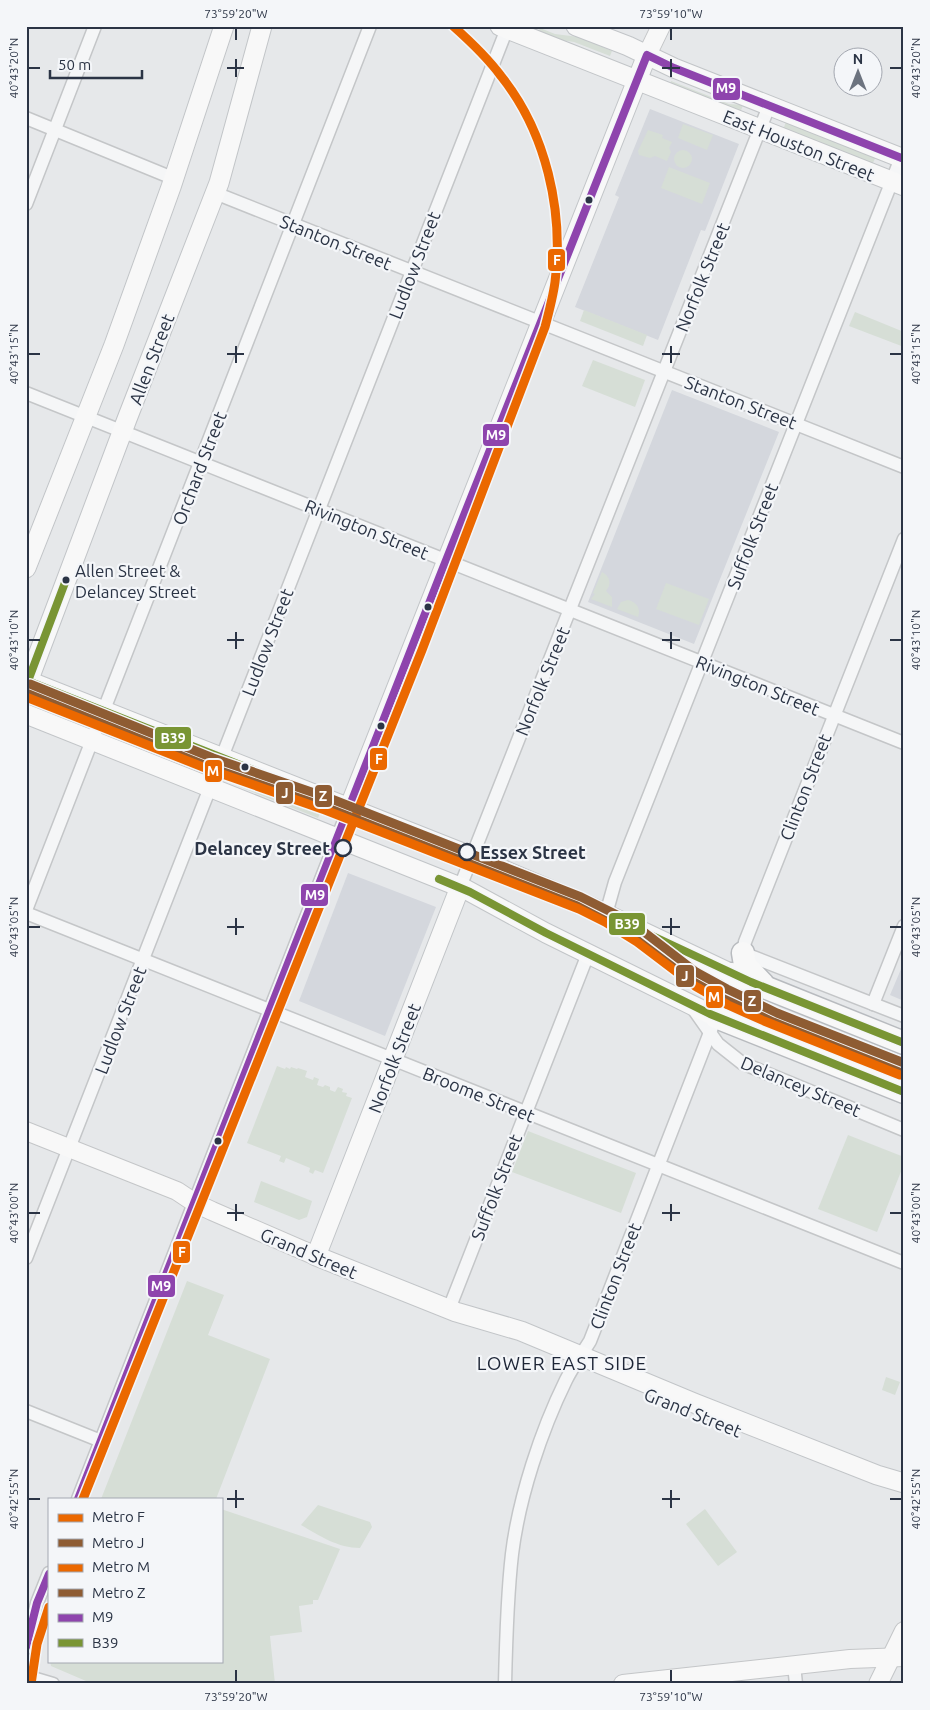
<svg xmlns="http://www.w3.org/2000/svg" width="930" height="1710" font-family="Ubuntu,sans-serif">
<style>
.built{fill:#d4d7dd}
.green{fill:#d6ded6}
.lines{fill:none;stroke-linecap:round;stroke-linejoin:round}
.street-casing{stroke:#c4c6c8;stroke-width:15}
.secondary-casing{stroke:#c4c6c8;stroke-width:20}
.primary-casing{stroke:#c2c5c8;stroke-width:21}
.highway-casing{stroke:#b8bbbf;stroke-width:25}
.street{stroke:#f5f6f7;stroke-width:12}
.secondary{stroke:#f8f8f8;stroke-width:18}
.primary{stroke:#f8f8f8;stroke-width:19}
.highway{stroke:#f8f8f8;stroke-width:22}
.bus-1-casing{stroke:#f4f6f9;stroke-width:11}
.bus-2-casing{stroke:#f4f6f9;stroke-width:11}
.bus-1{stroke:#8e44ad;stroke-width:8}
.bus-2{stroke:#799534;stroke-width:8}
.metro-1-casing{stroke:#f4f6f9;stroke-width:12}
.metro-2-casing{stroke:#f4f6f9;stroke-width:12}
.metro-3-casing{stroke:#f4f6f9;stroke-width:12}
.metro-4-casing{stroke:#f4f6f9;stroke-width:12}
.metro-1{stroke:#eb6800;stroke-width:9}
.metro-2{stroke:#8e5c33;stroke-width:9}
.metro-3{stroke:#eb6800;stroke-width:9}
.metro-4{stroke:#8e5c33;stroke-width:9}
.ticks{fill:none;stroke:#2b3445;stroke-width:2}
.bus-dot{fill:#2b3445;stroke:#f4f6f9;stroke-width:2}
.stop-dot{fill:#f4f6f9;stroke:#2b3445;stroke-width:2.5}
.labels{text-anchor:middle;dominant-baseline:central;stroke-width:4.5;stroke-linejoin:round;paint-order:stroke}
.bus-label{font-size:17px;fill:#2b3445;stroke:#f4f6f9;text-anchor:start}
.street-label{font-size:18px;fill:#2b3445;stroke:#f4f6f9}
.stop-label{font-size:18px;font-weight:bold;fill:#2b3445;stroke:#f4f6f9;text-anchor:end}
.neighbourhood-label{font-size:19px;letter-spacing:1px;fill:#1d2536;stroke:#f4f6f9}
.line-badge{stroke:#f4f6f9;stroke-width:2}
.badge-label{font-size:14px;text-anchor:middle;font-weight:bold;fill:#fff}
.neatline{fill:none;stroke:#2b3445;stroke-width:2}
.ticks-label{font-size:12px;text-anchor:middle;fill:#2b3445}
</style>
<rect width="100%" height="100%" fill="#e6e8ea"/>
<g class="built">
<path d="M650,109L739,144L705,231L701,230L658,340L575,307L619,197L615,195Z"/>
<path d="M672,390L779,432L694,644L588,602Z"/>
<path d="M348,873L436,907L385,1036L299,1001Z"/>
<path d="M904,962V1001L890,995Z"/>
</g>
<g class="green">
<path d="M540,28L555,34L579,37L612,51L610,56L574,42L553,39L538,33Z"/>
<path d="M671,81L729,104L743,105L740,113L670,85Z"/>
<path d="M787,119L877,154L872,165L783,130Z"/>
<path d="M683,124L713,135L707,150L678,138Z"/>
<path d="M648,130L663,135L662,138L672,142L669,148L671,152L667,161L655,156L650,158L639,155L638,151Z"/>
<circle cx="683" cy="159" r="9"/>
<path d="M669,167L710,183L702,204L661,188Z"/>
<path d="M584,310L647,335L643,346L580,321Z"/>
<path d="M855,312L904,332V347L849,326Z"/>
<path d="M593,360L645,380L635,407L582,386Z"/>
<path d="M602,572C610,576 612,584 606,591L612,597V607L591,599L595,594L593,593Z"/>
<path d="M666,583L709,599L699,625L656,609Z"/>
<path d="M628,600C637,602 641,609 638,617L617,609L621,602Z"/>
<path d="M42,702L84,719L82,724L40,707Z"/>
<path d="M114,731L203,766L201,771L112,736Z"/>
<path d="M232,778L320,813L318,818L230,783Z"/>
<path d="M277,1066L285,1069L286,1067L290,1069L291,1067L297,1069L298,1068L307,1071L305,1077L313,1080L314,1077L319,1079L317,1085L323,1087L325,1085L330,1087V1090L335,1092L338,1087L343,1089L342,1092L347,1093L346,1096L352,1098L323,1173L315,1170L313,1174L309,1172L310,1168L286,1158L284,1163L279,1161L281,1156L247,1143Z"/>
<path d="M528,1131L636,1173L621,1213L512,1172Z"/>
<path d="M848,1135L904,1157V1164L877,1232L818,1209Z"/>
<path d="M261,1181L312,1201L307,1217L299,1220L254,1202Z"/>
<path d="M187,1281L224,1295L208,1335L270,1359L216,1499H101Z"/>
<path d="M886,1377L900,1382L895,1395L882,1390Z"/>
<path d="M318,1505L370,1522L372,1527L360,1548C338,1548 320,1536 301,1525Z"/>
<path d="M221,1509L340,1549L318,1600H313V1604L299,1606L302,1632L270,1636L275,1684H93L51,1666L50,1661H221Z"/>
<path d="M705,1509L737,1552L718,1566L686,1524Z"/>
</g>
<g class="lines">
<defs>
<g id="street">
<path d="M26,118L175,179"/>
<path d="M215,193L904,467"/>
<path d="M26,204L95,26"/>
<path d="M26,393L904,743"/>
<path d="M904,539L745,942L743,953L904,1016"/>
<path d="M460,887L769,106"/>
<path d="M26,910L370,26"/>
<path d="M26,913L904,1263"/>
<path d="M606,914L615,882L901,158"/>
<path d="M873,1004L904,926"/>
<path d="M692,1007L718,1044L742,1063L904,1130"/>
<path d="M26,1258L508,26"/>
<path d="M449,1309L588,954"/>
<path d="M26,1411L101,1441"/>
<path d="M78,1499L349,808"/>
<path d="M26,1648L37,1603L49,1573"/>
<path d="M794,1665L796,1684"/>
<path d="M26,1676L53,1684"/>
<path d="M505,1684C506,1640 507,1597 512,1554C519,1497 541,1431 566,1380C573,1366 582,1354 590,1341L716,1017"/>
</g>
<g id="secondary">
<path d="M647,55L661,26"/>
<path d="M26,1131L177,1191L195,1203L212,1211L316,1256"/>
<path d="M623,1684L850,1659L904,1657"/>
<path d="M878,1684L904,1631"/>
</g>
<g id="primary">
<path d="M500,26L904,186"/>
<path d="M576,26L628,46L674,68L904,159"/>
<path d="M26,568L114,345L171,187L224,26"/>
<path d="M26,680L473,857L593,908L732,974"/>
<path d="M26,687L127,419L219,183L262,26"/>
<path d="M26,714L465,889L546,933L716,1017"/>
<path d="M349,808L647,55"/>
<path d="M460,887L316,1256L456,1312L521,1331L694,1403L877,1475L904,1483"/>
</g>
<g id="highway">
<path d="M743,953L745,965L763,984"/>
<path d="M732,974L904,1043"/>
<path d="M716,1017L904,1092"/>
</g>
</defs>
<use href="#street" class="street-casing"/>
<use href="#secondary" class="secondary-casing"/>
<use href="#primary" class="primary-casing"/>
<use href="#highway" class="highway-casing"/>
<use href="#street" class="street"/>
<use href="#secondary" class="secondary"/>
<use href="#primary" class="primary"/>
<use href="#highway" class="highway"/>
<defs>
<g id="bus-1">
<path d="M78,1499L439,578L647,55L674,68L904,159"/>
<path d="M26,1647L37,1603L49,1574"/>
</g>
<g id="bus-2">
<path d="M66,580L28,681L473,857L593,908L751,982L904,1043"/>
<path d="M439,879L470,892L546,933L710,1014L904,1092"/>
</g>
</defs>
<use href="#bus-1" class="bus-1-casing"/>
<use href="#bus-2" class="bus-2-casing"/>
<use href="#bus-1" class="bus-1"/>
<use href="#bus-2" class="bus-2"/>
<defs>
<g id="metro-1">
<path d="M83,1499L422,650L545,327C549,312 553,297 555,282C564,211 546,132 501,76C487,57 471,42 453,26"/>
<path d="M31,1684L37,1644L49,1607"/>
</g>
<path id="metro-2" d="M26,693L209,767L325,807L577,906L625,931L690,980L722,998L773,1022L904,1074"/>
<path id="metro-3" d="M26,697L208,769L325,810L579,909L605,922L637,942L695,986L728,1005L764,1021L900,1075"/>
<path id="metro-4" d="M30,684L213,758L329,798L581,897L631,922L696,972L727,989L777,1013L904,1063"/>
</defs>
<use href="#metro-1" class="metro-1-casing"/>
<use href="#metro-2" class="metro-2-casing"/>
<use href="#metro-3" class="metro-3-casing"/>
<use href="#metro-4" class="metro-4-casing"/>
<use href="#metro-1" class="metro-1"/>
<use href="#metro-2" class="metro-2"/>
<use href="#metro-3" class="metro-3"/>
<use href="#metro-4" class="metro-4"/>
</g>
<path class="ticks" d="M236,28V40M671,28V40M236,59V77M671,59V77M28,68H40M227,68H244M662,68H680M890,68H902M236,346V363M671,346V363M28,354H40M227,354H244M662,354H680M890,354H902M236,632V649M671,632V649M28,640H40M227,640H244M662,640H680M890,640H902M236,918V935M671,918V935M28,927H40M227,927H244M662,927H680M890,927H902M236,1204V1221M671,1204V1221M28,1213H40M227,1213H244M662,1213H680M890,1213H902M236,1490V1508M671,1490V1508M28,1499H40M227,1499H244M662,1499H680M890,1499H902M236,1670V1682M671,1670V1682"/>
<g class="bus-dot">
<circle cx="589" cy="200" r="4.5"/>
<circle cx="66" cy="580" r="4.5"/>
<circle cx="428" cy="607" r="4.5"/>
<circle cx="381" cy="726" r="4.5"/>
<circle cx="245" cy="767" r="4.5"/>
<circle cx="218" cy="1141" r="4.5"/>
</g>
<g class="stop-dot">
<circle cx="343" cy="848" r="8"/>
<circle cx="467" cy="852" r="8"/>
</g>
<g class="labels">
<g class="bus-label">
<text x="75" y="570">Allen Street &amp;<tspan x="75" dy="21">Delancey Street</tspan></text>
</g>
<g class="street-label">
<text transform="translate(799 145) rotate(22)">East Houston Street</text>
<text transform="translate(336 242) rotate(22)">Stanton Street</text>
<text transform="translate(414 265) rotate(-69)">Ludlow Street</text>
<text transform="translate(702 277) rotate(-68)">Norfolk Street</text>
<text transform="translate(151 359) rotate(-69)">Allen Street</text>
<text transform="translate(741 402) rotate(21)">Stanton Street</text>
<text transform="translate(199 468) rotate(-69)">Orchard Street</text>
<text transform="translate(367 529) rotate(22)">Rivington Street</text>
<text transform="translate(752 536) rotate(-69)">Suffolk Street</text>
<text transform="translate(267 642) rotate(-69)">Ludlow Street</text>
<text transform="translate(542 681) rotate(-68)">Norfolk Street</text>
<text transform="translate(758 685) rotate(22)">Rivington Street</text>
<text transform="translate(805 787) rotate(-69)">Clinton Street</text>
<text transform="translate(120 1020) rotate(-69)">Ludlow Street</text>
<text transform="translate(394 1058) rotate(-69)">Norfolk Street</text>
<text transform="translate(801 1086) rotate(23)">Delancey Street</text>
<text transform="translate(479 1094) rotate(22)">Broome Street</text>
<text transform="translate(496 1187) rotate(-69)">Suffolk Street</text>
<text transform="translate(309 1253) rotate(23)">Grand Street</text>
<text transform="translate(615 1276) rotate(-69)">Clinton Street</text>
<text transform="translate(693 1412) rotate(22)">Grand Street</text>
</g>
<g class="stop-label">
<text x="330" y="848">Delancey Street</text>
<text x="480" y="852" text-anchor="start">Essex Street</text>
</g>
<g class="neighbourhood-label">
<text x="562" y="1363">LOWER EAST SIDE</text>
</g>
</g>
<g class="line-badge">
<rect x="712" y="77" width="29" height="24" rx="5" fill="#8e44ad"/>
<rect x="547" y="248" width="19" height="24" rx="5" fill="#eb6800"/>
<rect x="482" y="423" width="28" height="24" rx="5" fill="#8e44ad"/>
<rect x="154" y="726" width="38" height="24" rx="5" fill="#799534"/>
<rect x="369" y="747" width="19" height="24" rx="5" fill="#eb6800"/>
<rect x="204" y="759" width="19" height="24" rx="5" fill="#eb6800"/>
<rect x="275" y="781" width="19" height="24" rx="5" fill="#8e5c33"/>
<rect x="314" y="784" width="19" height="24" rx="5" fill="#8e5c33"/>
<rect x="300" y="883" width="29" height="24" rx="5" fill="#8e44ad"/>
<rect x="608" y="912" width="38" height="24" rx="5" fill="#799534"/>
<rect x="675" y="964" width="20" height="24" rx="5" fill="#8e5c33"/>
<rect x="705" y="985" width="19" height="24" rx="5" fill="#eb6800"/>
<rect x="743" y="989" width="19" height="24" rx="5" fill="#8e5c33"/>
<rect x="172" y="1240" width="19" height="24" rx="5" fill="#eb6800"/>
<rect x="147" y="1274" width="29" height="24" rx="5" fill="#8e44ad"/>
</g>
<g class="badge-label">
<text x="726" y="93">M9</text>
<text x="557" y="265">F</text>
<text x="496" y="440">M9</text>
<text x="173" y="743">B39</text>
<text x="379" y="764">F</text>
<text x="213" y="776">M</text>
<text x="285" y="798">J</text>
<text x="323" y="801">Z</text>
<text x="315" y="900">M9</text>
<text x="627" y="929">B39</text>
<text x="685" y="981">J</text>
<text x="714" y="1002">M</text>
<text x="752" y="1006">Z</text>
<text x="182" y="1257">F</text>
<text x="161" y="1291">M9</text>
</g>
<rect width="930" height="1710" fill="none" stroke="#f4f6f9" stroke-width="55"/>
<rect x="48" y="1498" width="175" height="165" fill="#f4f6f9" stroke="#a4a8b1"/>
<rect x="58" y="1514" width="25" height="8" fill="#eb6800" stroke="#a4a8b1"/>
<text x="92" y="1522" font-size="15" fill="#2b3445">Metro F</text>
<rect x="58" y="1539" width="25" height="8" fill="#8e5c33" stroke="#a4a8b1"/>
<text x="92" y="1548" font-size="15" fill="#2b3445">Metro J</text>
<rect x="58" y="1564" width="25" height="8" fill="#eb6800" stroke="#a4a8b1"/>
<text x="92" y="1572" font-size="15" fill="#2b3445">Metro M</text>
<rect x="58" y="1589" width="25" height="8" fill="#8e5c33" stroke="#a4a8b1"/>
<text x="92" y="1598" font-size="15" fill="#2b3445">Metro Z</text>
<rect x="58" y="1614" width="25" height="8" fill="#8e44ad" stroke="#a4a8b1"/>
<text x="92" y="1622" font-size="15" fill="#2b3445">M9</text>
<rect x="58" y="1639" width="25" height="8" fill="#799534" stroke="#a4a8b1"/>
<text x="92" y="1648" font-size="15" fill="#2b3445">B39</text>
<g transform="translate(858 72)"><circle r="24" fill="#f4f6f9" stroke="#a4a8b1"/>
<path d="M0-4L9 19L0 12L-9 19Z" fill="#6c737f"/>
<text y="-8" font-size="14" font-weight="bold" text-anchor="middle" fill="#2b3445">N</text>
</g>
<path d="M50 70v8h92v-8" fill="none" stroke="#2b3445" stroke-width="2.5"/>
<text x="58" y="70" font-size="15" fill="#2b3445" stroke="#f4f6f9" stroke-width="4" paint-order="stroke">50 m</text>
<rect x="28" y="28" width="874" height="1654" class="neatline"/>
<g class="ticks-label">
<text x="236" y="18">73°59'20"W</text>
<text x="671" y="18">73°59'10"W</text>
<text transform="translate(14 68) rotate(-90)" y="4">40°43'20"N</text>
<text transform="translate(916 68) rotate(-90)" y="4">40°43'20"N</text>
<text transform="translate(14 354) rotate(-90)" y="4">40°43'15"N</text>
<text transform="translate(916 354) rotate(-90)" y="4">40°43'15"N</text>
<text transform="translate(14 640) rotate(-90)" y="4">40°43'10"N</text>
<text transform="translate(916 640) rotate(-90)" y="4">40°43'10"N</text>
<text transform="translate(14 927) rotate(-90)" y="4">40°43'05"N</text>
<text transform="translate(916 927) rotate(-90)" y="4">40°43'05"N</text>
<text transform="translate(14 1213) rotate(-90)" y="4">40°43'00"N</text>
<text transform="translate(916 1213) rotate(-90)" y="4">40°43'00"N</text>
<text transform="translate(14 1499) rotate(-90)" y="4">40°42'55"N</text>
<text transform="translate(916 1499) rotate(-90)" y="4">40°42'55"N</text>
<text x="236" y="1701">73°59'20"W</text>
<text x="671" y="1701">73°59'10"W</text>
</g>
</svg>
